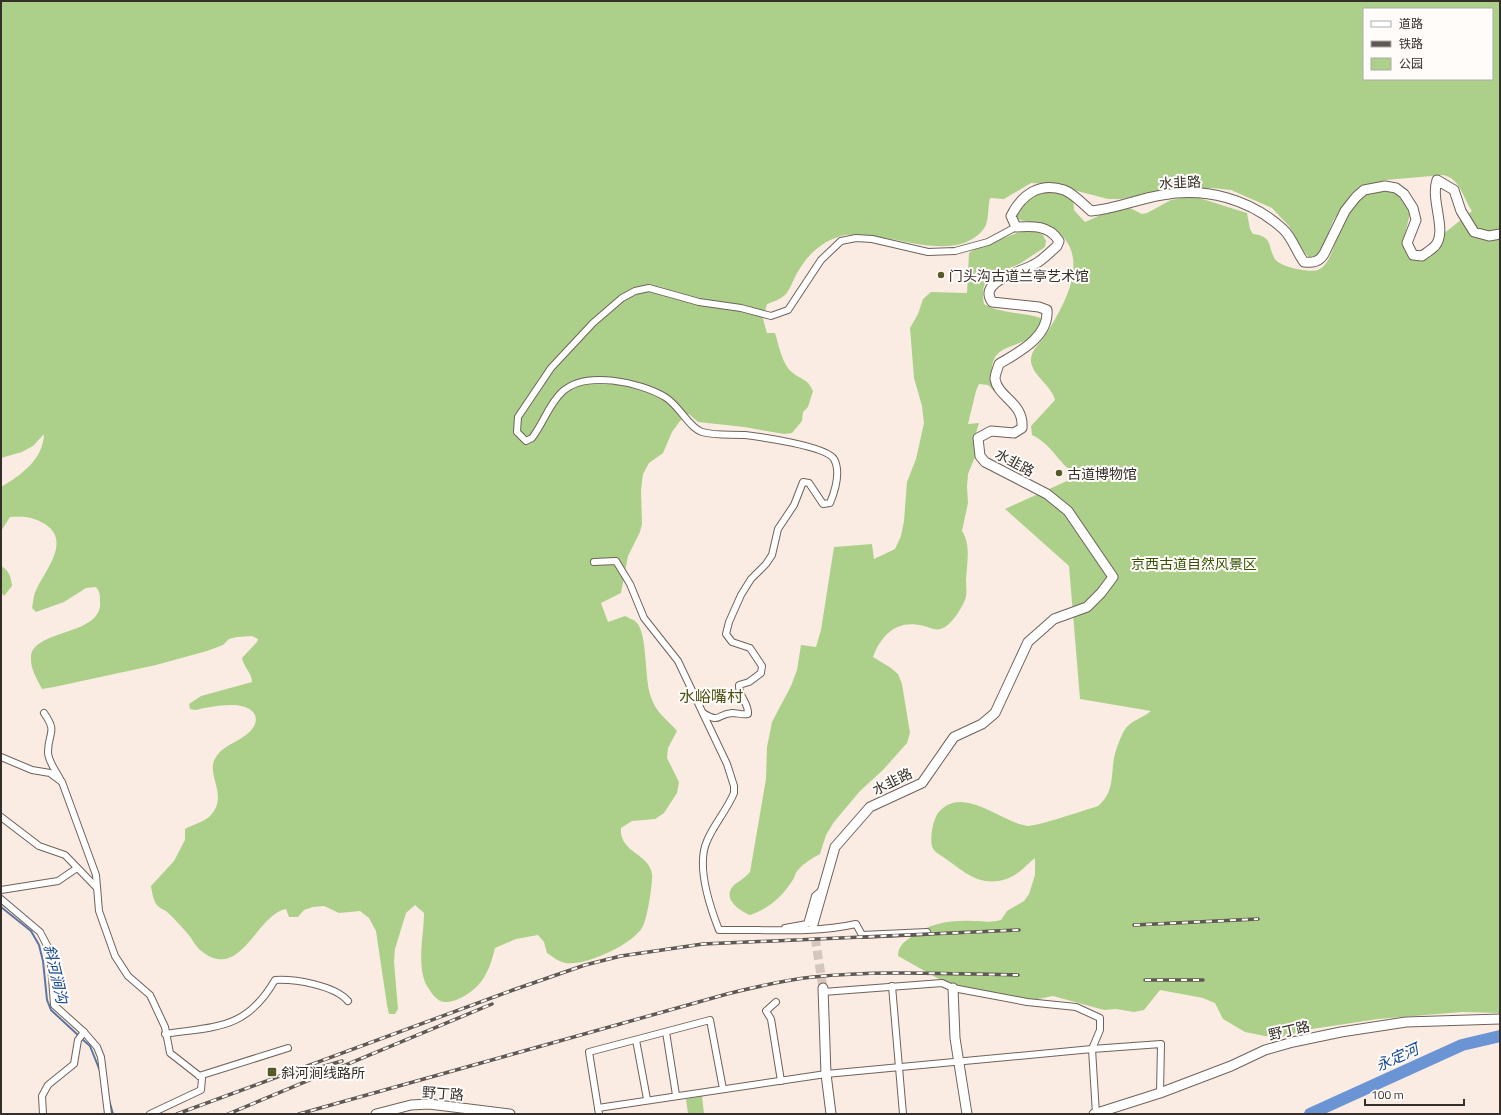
<svg xmlns="http://www.w3.org/2000/svg" width="1501" height="1115" font-family="'Titillium Web','Noto Sans SC',sans-serif">
<style>
.green{fill:#acd08a;fill-rule:evenodd}
.lines{fill:none;stroke-linecap:round;stroke-linejoin:round}
.stream{stroke:#5a76a1;stroke-width:2}
.river{stroke:#6a94d3;stroke-width:12}
.secondary-tunnel{stroke:#d3c6be;stroke-width:9;stroke-dasharray:9 4.5;stroke-linecap:butt}
.street-casing{stroke:#6f625b;stroke-width:8}
.secondary-casing{stroke:#6f625b;stroke-width:11}
.street{stroke:#fff;stroke-width:6}
.secondary{stroke:#fff;stroke-width:9}
.rail-casing{stroke:#5f5853;stroke-width:3.5}
.rail{stroke:#fffcfa;stroke-width:2;stroke-dasharray:6;stroke-linecap:butt}
.poi-dot{fill:#565b28;stroke:#fffcfa;stroke-width:1.5}
.labels{text-anchor:middle;dominant-baseline:central;stroke-width:4;stroke-linejoin:round;paint-order:stroke}
.street-label{font-size:14px;fill:#342f2b;stroke:#fffcfa}
.poi-label{font-size:14px;fill:#342f2b;stroke:#fffcfa;text-anchor:start}
.park-label{font-size:14px;fill:#335301;stroke:#fffcfa}
.water-label{font-size:15px;font-style:italic;fill:#134994;stroke:#fffcfa}
.quarter-label{font-size:16px;fill:#4c5015;stroke:#fffcfa}
</style>
<rect width="100%" height="100%" fill="#fbece3"/>
<g class="green">
<path d="M1,1H1500V1013L1462,1012L1378,1019L1312,1029L1281,1037L1265,1036L1245,1032L1223,1019L1215,1003L1203,998L1160,990L1144,1010L1134,1012L1116,1009L1104,1010L1053,996L1033,1000L967,989L939,979L898,956C898,946 904,942 911,937C930,923 950,920 973,921C983,921 991,923 1001,920L1007,911L1024,901L1029,894L1035,875V858C1025,866 1017,877 1003,880C979,886 964,872 946,859C943,856 937,854 934,850C928,844 933,819 938,813C962,783 1002,823 1028,826C1037,826 1086,810 1098,806C1114,793 1111,776 1114,758C1116,749 1120,738 1124,731C1129,721 1143,718 1151,711L1080,699L1069,566L1005,509L1078,476C1059,465 1052,444 1032,435L1031,426L1055,400C1052,386 1033,376 1031,362C1030,350 1040,344 1045,336C1063,307 1092,259 1057,231C1044,221 1031,224 1017,219L1014,215L1026,201L1037,193L1068,192L1073,195L1074,210L1085,222L1105,213L1130,208L1142,214L1147,213L1171,200L1182,198H1199L1247,213L1250,229L1253,234C1274,237 1267,246 1275,259C1280,267 1309,273 1318,270C1342,259 1334,193 1381,191C1398,190 1403,199 1410,213C1408,227 1397,249 1412,259L1472,211C1463,198 1460,178 1443,175L1386,180L1360,187L1352,193L1333,221L1322,251L1318,256L1310,258L1305,253L1289,226L1272,208L1231,190L1212,188L1170,190L1121,199H1108L1050,184L1031,183L1004,199L990,198C987,209 990,221 983,230C950,269 877,224 838,237C819,243 805,258 796,275C793,281 790,289 786,294C781,299 773,302 767,304L763,319L767,333H775C779,345 782,365 793,373C803,381 807,378 813,391L808,407L803,412L802,421L792,433L784,434L744,427L698,422L689,414L680,421L672,432L663,453L649,463L643,474L641,490L642,524L640,532L628,556L621,593L601,603L608,622L625,616C628,618 633,619 636,622C648,632 644,680 651,697C656,713 667,719 677,731L668,748L667,758L679,782L677,793L664,813L655,819L632,821L621,828C619,853 649,853 652,874C653,883 647,921 642,928C631,945 586,966 566,963C559,962 553,957 547,953L544,942L538,935L516,939L495,948C492,960 489,970 483,979C476,990 458,1003 444,1002C436,1001 431,992 427,986C416,966 424,935 424,913L415,905L406,913L395,949L394,962L398,1009L395,1014H389L387,1005L376,931L369,918L360,911L339,913L324,906L313,907L304,910L298,917H289L286,909C255,915 241,984 200,950C195,946 192,938 187,933C182,927 172,916 166,911C162,909 158,907 156,904C153,899 152,892 151,886L174,861L185,840V829C192,825 203,822 209,817C231,796 204,774 216,757C224,744 243,741 252,729C255,726 257,720 255,715C247,698 209,707 195,710L190,709L189,704L201,696L252,682C252,673 244,668 242,658L257,642L258,639L252,636L237,637L229,639L223,645L207,651L156,665L54,687L42,689C37,679 30,668 31,657C32,629 104,636 100,601C100,595 100,592 96,587L86,588L64,602L36,612L32,608C33,604 33,600 34,596C40,575 74,543 45,524C33,517 24,516 10,517L1,531V487C21,475 43,460 44,434L33,446L22,452L1,458ZM1364,9H1492V79H1364Z"/>
<path d="M1032,230L1043,235L1046,241L1045,247C1037,252 1029,258 1021,263C999,274 978,273 984,304C1001,314 1023,312 1041,318C1035,361 978,327 995,392L988,385L979,384L976,391L968,424L979,423L974,440L975,457L968,474L967,487L968,503L962,531C971,544 967,563 966,579C966,585 967,591 966,597C963,607 953,622 945,627C938,632 931,628 924,626C897,619 882,634 873,657L891,668L898,674L902,684L910,733L907,743L883,770L860,791L834,822L826,835L820,854C812,858 804,863 798,870C795,873 795,878 792,881C782,897 768,909 750,915C740,911 722,899 733,886C737,882 744,879 750,872L766,779L767,747L772,722L791,686L797,670L801,645L816,647L821,630L834,547L872,544L874,559L895,549L901,536L904,521L907,482L916,459L924,423L922,406L914,378L910,328L918,314L923,299L931,292L967,293L969,253L975,249L1017,233Z"/>
<path d="M1,566C9,570 11,577 12,586L4,596L1,592Z"/>
<path d="M702,1096L704,1114H688L686,1099Z"/>
</g>
<g class="lines">
<g class="stream">
<path d="M1,907L31,931L39,945L43,961L47,1000L51,1010L79,1036"/>
<path d="M82,1039L90,1046L100,1071"/>
<path d="M109,1100L113,1114"/>
</g>
<path class="river" d="M1310,1114L1462,1045L1500,1036"/>
<path class="secondary-tunnel" d="M813,924L823,988"/>
<defs>
<g id="street">
<path d="M594,562L616,561L630,584L644,618L678,661L727,764L734,786V793C727,810 714,824 707,841C696,865 710,907 719,930C764,929 811,934 856,924L862,935L927,932"/>
<path d="M44,713C58,733 48,732 48,752C48,762 57,772 61,781"/>
<path d="M703,713C721,724 716,714 732,713C738,713 742,715 748,714C749,703 738,696 739,685L749,682L761,673L762,666L750,648L732,642L726,634L729,622L741,595L751,579L766,564L772,555L778,529L794,505L803,482L809,483L823,504L830,503C835,491 841,472 834,459C826,446 761,437 745,435C731,434 716,436 702,432C689,428 679,405 665,397C640,382 585,370 562,392C549,404 543,424 532,438L526,441L517,432L518,417L551,368L593,323L622,298L635,291L649,288L699,302L741,308L771,316L788,310L821,260L841,241L856,238L872,239L928,252L955,251L988,242L1016,227"/>
<path d="M1,757L32,770L50,773L62,782L96,875L99,911L115,956L128,976L150,995L165,1027L170,1053L202,1078L201,1090L150,1114"/>
<path d="M1,817L39,846L65,855L97,888"/>
<path d="M1,890L58,881L77,868"/>
<path d="M1,899L40,932L50,951L54,1005L84,1032L78,1040L74,1064L48,1085L42,1096L43,1114"/>
<path d="M785,928L807,924L815,896L823,889"/>
<path d="M892,986L903,1114"/>
<path d="M823,992L942,983L953,988L1027,1002L1076,1007L1100,1018V1030L1092,1049L1161,1044L1160,1093"/>
<path d="M776,1002L766,1011L771,1019L781,1081"/>
<path d="M84,1032L97,1047L101,1057L108,1114"/>
<path d="M666,1032L676,1095"/>
<path d="M165,1034C217,1026 246,1030 275,980C295,979 334,985 348,1001"/>
<path d="M636,1040L647,1099"/>
<path d="M199,1076L288,1048"/>
<path d="M598,1108L589,1052L710,1020L723,1089"/>
<path d="M599,1114L598,1108L826,1074L1092,1049L1096,1114"/>
</g>
<g id="secondary">
<path d="M813,924L835,847L870,807L922,783L954,737L982,724L995,713L1028,642L1054,619L1087,607L1101,593L1113,577L1068,511L1047,494L985,462L980,456L978,438L991,431L1014,433L1022,428C1024,402 998,398 995,379C995,374 998,368 999,364C1019,352 1049,337 1047,310L1039,307L992,302C978,281 1019,273 1033,265C1042,261 1050,252 1057,246L1059,241C1049,225 1033,226 1016,227L1011,216C1022,194 1040,182 1064,190C1073,193 1084,205 1091,211C1116,209 1137,199 1162,195C1206,187 1250,199 1283,229C1292,237 1297,253 1304,262C1313,263 1319,262 1324,254L1345,211L1356,197L1364,190L1385,186L1396,188L1404,194L1413,208L1416,220L1407,243L1413,255L1422,256C1426,253 1431,250 1435,246C1448,231 1430,201 1437,180L1454,190L1461,211L1474,232L1489,236L1500,234"/>
<path d="M823,988L826,1074L831,1114"/>
<path d="M953,988L955,1038L967,1114"/>
<path d="M376,1114L411,1105L429,1104L510,1114"/>
<path d="M1094,1114L1160,1093L1231,1066L1265,1050L1293,1042L1341,1032L1406,1022L1500,1019"/>
</g>
</defs>
<use href="#street" class="street-casing"/>
<use href="#secondary" class="secondary-casing"/>
<use href="#street" class="street"/>
<use href="#secondary" class="secondary"/>
<defs>
<g id="rail">
<path d="M1134,925L1258,919"/>
<path d="M1145,980H1203"/>
<path d="M304,1072L342,1061"/>
<path d="M177,1114L513,990L585,965L621,956L703,944L1019,930"/>
<path d="M228,1114L492,1004"/>
<path d="M299,1114L727,994C755,987 784,980 813,977C880,970 951,974 1018,975"/>
</g>
</defs>
<use href="#rail" class="rail-casing"/>
<use href="#rail" class="rail"/>
</g>
<g class="poi-dot">
<circle cx="941" cy="275" r="4"/>
<circle cx="1059" cy="473" r="4"/>
<rect x="267" y="1067" width="10" height="10" rx="2"/>
</g>
<g class="labels">
<g class="street-label">
<text transform="translate(1180 182) rotate(-3)">水韭路</text>
<text transform="translate(1015 462) rotate(28)">水韭路</text>
<text transform="translate(892 781) rotate(-26)">水韭路</text>
<text transform="translate(1289 1030) rotate(-13)">野丁路</text>
<text transform="translate(443 1093) rotate(4)">野丁路</text>
</g>
<g class="poi-label">
<text x="949" y="275">门头沟古道兰亭艺术馆</text>
<text x="1067" y="473">古道博物馆</text>
<text x="281" y="1072">斜河涧线路所</text>
</g>
<g class="park-label">
<text x="1194" y="563">京西古道自然风景区</text>
</g>
<g class="water-label">
<text transform="translate(56 974) rotate(77)">斜河涧沟</text>
<text transform="translate(1397 1057) rotate(-24)">永定河</text>
</g>
<g class="quarter-label">
<text x="711" y="696">水峪嘴村</text>
</g>
</g>
<rect width="1501" height="1115" fill="none" stroke="#342f2b" stroke-width="4"/>
<rect x="1363" y="8" width="130" height="72" fill="#fffcfa" stroke="#aeaaa7"/>
<rect x="1371" y="21" width="20" height="6" fill="#ffffff" stroke="#aeaaa7"/>
<text x="1399" y="28" font-size="12" fill="#342f2b">道路</text>
<rect x="1371" y="41" width="20" height="6" fill="#5f5853" stroke="#aeaaa7"/>
<text x="1399" y="48" font-size="12" fill="#342f2b">铁路</text>
<rect x="1371" y="58" width="20" height="12" fill="#acd08a" stroke="#aeaaa7"/>
<text x="1399" y="68" font-size="12" fill="#342f2b">公园</text>
<path d="M1365 1099v6h99v-6" fill="none" stroke="#342f2b" stroke-width="2"/>
<text x="1371" y="1099" font-size="12" fill="#342f2b" stroke="#fffcfa" stroke-width="3" paint-order="stroke">100 m</text>
</svg>
